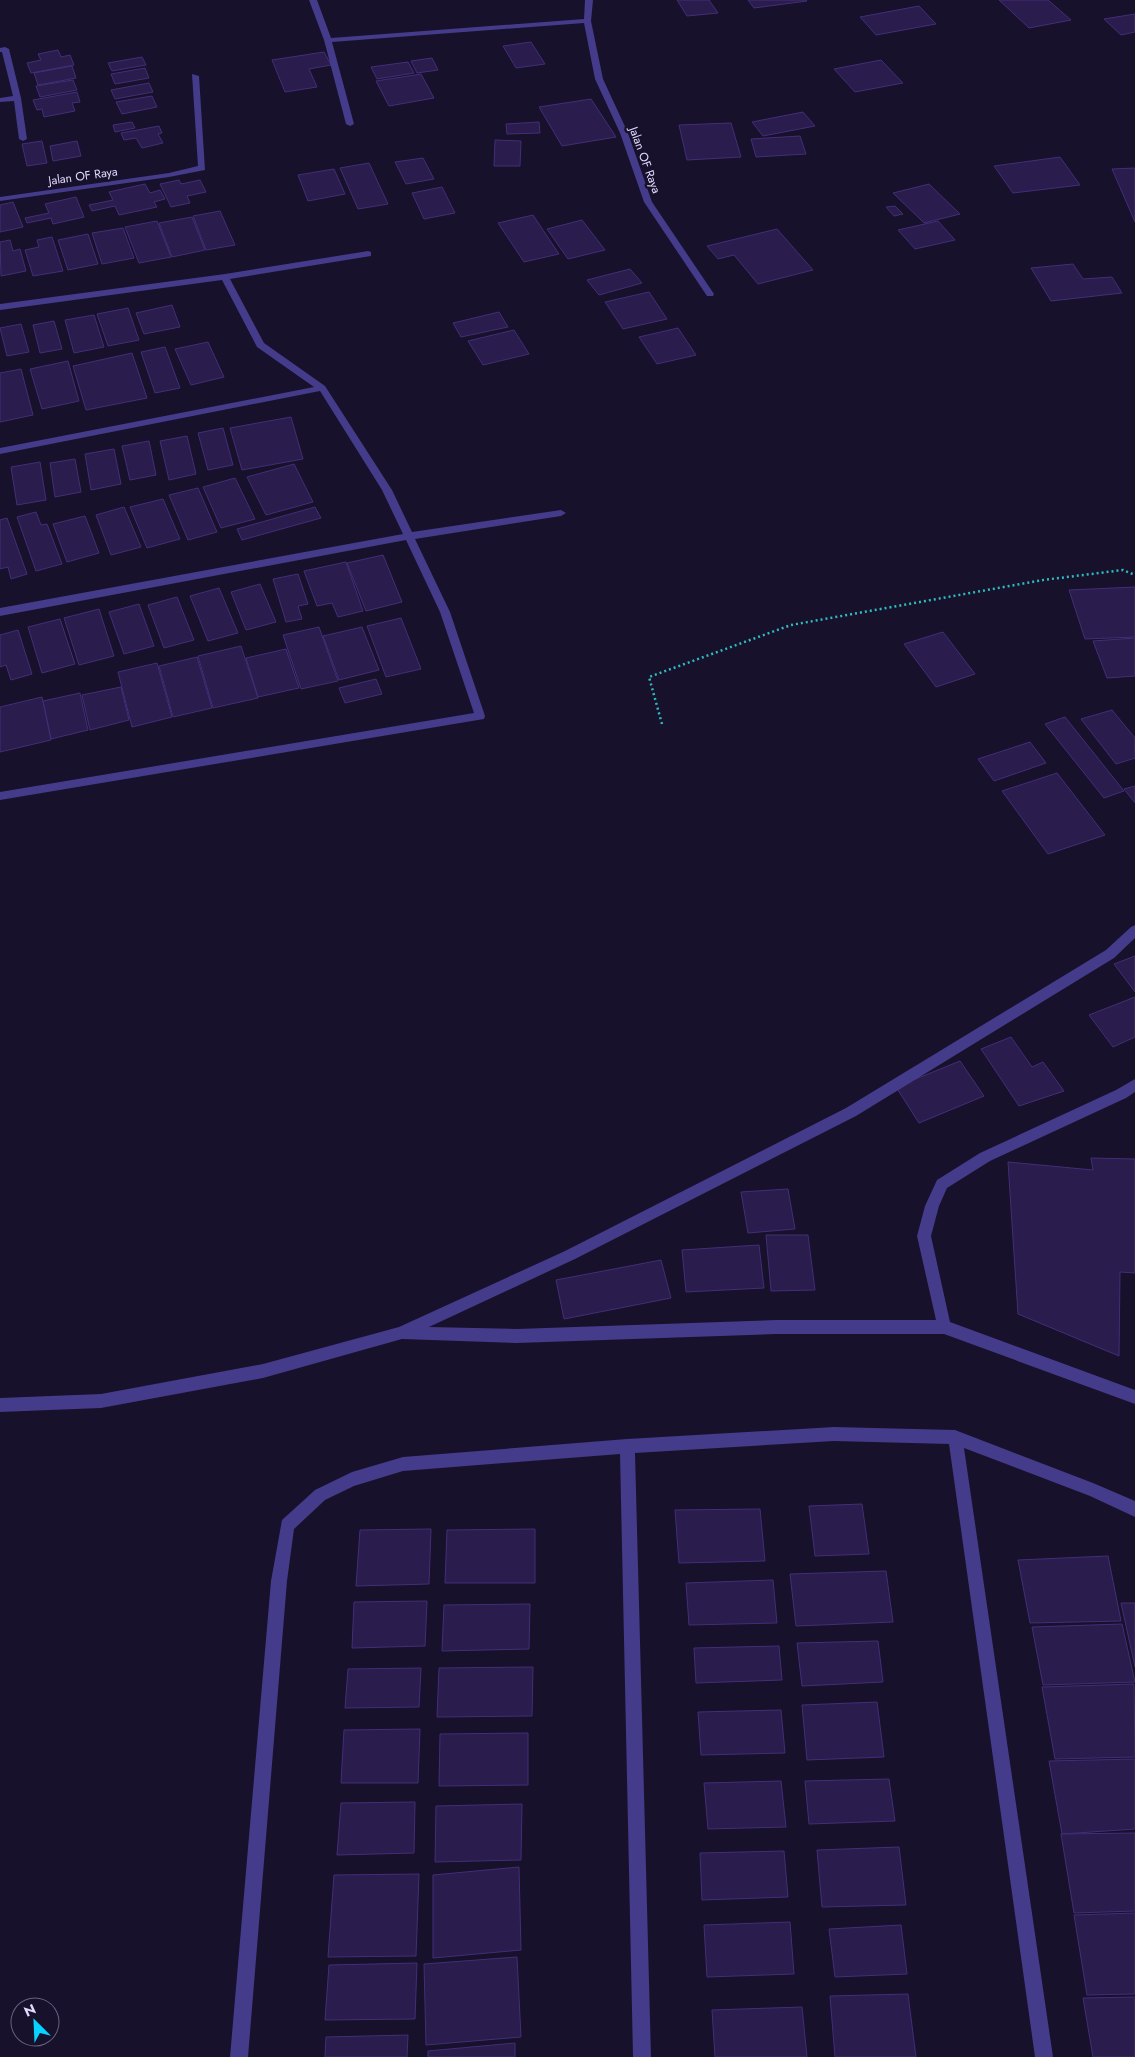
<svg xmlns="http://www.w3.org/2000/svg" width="1135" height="2057" font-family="Jost,sans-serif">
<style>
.building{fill:#2a1c4c;stroke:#432e78}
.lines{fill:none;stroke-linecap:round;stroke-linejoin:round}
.path{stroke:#2fbcbe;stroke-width:2.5;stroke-dasharray:2 3;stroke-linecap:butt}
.minor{fill:#443b8a;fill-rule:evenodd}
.labels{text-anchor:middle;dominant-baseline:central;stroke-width:5;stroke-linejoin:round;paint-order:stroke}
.far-street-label{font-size:12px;fill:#e1daff;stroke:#17112b}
</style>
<rect width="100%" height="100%" fill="#17112b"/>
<g class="building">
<path d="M677,0H709L718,13L687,16Z"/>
<path d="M748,0H806L807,1L754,8Z"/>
<path d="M999,0H1048L1071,20L1029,28Z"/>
<path d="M919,6L936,24L876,35L860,17Z"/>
<path d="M1135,14V32L1121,35L1104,19Z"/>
<path d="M531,42L545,64L516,68L503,46Z"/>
<path d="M58,50L61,57L70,55L74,65L31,73L27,63L41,60L38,54Z"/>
<path d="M324,52L331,65L309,69L317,87L285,92L272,60Z"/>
<path d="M142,57L146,65L112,71L108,63Z"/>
<path d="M432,58L438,70L417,73L411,61Z"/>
<path d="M881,60L903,83L855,92L834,69Z"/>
<path d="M408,62L414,73L377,79L371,67Z"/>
<path d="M72,66L76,78L38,85L34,73Z"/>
<path d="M145,68L149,78L115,84L111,74Z"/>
<path d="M421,74L434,98L389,106L376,81Z"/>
<path d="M73,80L77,90L40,97L36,86Z"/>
<path d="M149,83L153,92L115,99L111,90Z"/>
<path d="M77,92L80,102L72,103L75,111L44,117L42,109L37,110L33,100Z"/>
<path d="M152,96L157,107L122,114L116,102Z"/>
<path d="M591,99L616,137L562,146L539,107Z"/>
<path d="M803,112L815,126L763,136L752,122Z"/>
<path d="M132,122L135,128L115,132L113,125Z"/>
<path d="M539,122L540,133L507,134L506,124Z"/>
<path d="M731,123L741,157L687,160L679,125Z"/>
<path d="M159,126L162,133L158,134L163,143L142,148L136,138L124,140L121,133Z"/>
<path d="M800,136L806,154L756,157L751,139Z"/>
<path d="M495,140L521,141L520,166H494Z"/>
<path d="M42,141L47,163L27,166L22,144Z"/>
<path d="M77,141L81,156L53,161L50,146Z"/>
<path d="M1060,157L1080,185L1013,193L994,166Z"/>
<path d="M423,158L434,179L406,184L395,162Z"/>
<path d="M369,163L388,204L358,209L340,168Z"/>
<path d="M1135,168V222L1112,169Z"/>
<path d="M334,169L345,194L308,201L298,175Z"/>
<path d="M179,180L181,184L200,180L206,192L187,196L190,203L171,207L160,184Z"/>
<path d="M145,184L150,193L160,190L165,199L154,202L157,207L119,215L115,206L92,211L89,205L113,200L109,192Z"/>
<path d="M929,184L960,214L924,223L893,193Z"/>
<path d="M442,187L455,213L424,219L412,193Z"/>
<path d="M76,197L84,217L53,224L51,218L27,223L25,218L49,213L45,204Z"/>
<path d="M13,202L23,227L0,232V205Z"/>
<path d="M895,206L903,214L894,216L886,207Z"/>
<path d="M220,211L235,245L206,250L193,216Z"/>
<path d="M533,215L559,254L524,262L498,223Z"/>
<path d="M192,217L205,250L172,257L159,223Z"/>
<path d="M582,220L605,250L568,259L547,229Z"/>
<path d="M157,221L171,257L139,263L125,227Z"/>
<path d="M938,221L955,240L915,249L898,230Z"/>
<path d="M123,228L134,258L102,264L92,233Z"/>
<path d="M777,229L813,270L758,284L734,255L718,259L707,246Z"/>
<path d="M88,234L98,264L68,270L58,240Z"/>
<path d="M52,237L63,271L33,276L25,250L39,247L37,240Z"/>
<path d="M10,240L13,251L20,249L26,271L1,276L0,242Z"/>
<path d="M1073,264L1083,279L1112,277L1122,293L1051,301L1031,268Z"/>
<path d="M630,269L642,283L599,295L587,280Z"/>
<path d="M649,292L667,319L623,329L605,302Z"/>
<path d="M172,305L180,327L144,334L136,313Z"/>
<path d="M128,308L139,340L108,346L97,314Z"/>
<path d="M499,312L508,327L461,337L453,323Z"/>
<path d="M94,315L104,347L74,353L65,320Z"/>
<path d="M54,321L62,349L40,353L33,325Z"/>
<path d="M21,324L29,352L7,356L0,328Z"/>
<path d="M678,328L696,355L657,364L639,337Z"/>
<path d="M514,330L529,354L483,365L468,341Z"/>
<path d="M208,342L224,377L191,385L175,349Z"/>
<path d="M165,347L180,388L155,393L141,352Z"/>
<path d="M132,353L147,398L86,410L73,366Z"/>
<path d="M68,361L79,401L42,409L30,369Z"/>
<path d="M21,369L33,415L0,422V373Z"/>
<path d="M291,417L303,459L242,470L230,428Z"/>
<path d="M223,428L233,465L208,470L198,433Z"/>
<path d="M187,436L196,474L169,480L160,441Z"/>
<path d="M149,441L156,475L130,480L122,446Z"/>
<path d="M114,449L121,484L91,490L85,454Z"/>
<path d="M75,459L81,492L55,497L50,463Z"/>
<path d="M40,462L46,500L17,505L11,467Z"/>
<path d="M294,464L313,502L266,515L247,477Z"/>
<path d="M235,478L255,519L221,528L203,487Z"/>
<path d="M198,488L217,532L188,540L169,495Z"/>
<path d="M163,499L180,539L147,548L130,507Z"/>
<path d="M124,507L141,547L111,555L96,515Z"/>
<path d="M315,507L321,518L242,540L237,529Z"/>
<path d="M36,512L41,525L47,524L62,564L36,571L17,517Z"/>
<path d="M85,516L99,553L67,562L53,524Z"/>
<path d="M7,518L27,574L11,579L8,567L0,569V520Z"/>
<path d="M383,555L402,602L366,611L347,563Z"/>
<path d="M346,562L363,611L338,617L332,603L317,606L304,571Z"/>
<path d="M298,574L308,604L298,606L302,619L286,622L273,579Z"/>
<path d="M260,584L276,622L246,630L231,592Z"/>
<path d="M1135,587V637L1085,639L1069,590Z"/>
<path d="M219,588L238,633L208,641L190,596Z"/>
<path d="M177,597L194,640L164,648L148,605Z"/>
<path d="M139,604L154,646L124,654L109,612Z"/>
<path d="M99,609L114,656L79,665L64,618Z"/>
<path d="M401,618L421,669L386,677L367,626Z"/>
<path d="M60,619L75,664L42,673L28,627Z"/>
<path d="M319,627L338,681L301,689L283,635Z"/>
<path d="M362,627L379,670L339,680L323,636Z"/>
<path d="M18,630L32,674L11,680L6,665L0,667V635Z"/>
<path d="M943,632L975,674L936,687L904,644Z"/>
<path d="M1135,638V676L1107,678L1093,641Z"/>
<path d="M241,646L258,698L213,708L198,656Z"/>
<path d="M286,649L299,688L258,697L246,658Z"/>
<path d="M197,657L212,708L173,717L159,666Z"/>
<path d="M157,663L172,717L132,727L118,672Z"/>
<path d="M376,679L382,694L345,703L339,688Z"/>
<path d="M121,687L129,720L90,730L82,695Z"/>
<path d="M80,693L88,730L51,739L43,701Z"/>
<path d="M42,697L51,740L0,752V707Z"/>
<path d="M1112,710L1135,738V758L1116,764L1081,719Z"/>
<path d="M1065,717L1124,791L1104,798L1045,724Z"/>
<path d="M1030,742L1046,763L994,781L978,759Z"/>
<path d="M1057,773L1105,835L1048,854L1002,791Z"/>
<path d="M1135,786V803L1124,789Z"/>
<path d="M1135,956V992L1114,964Z"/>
<path d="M1135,997V1037L1113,1047L1089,1015Z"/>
<path d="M1011,1037L1032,1067L1043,1062L1064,1091L1019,1106L981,1049Z"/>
<path d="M960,1061L984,1096L919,1123L896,1087Z"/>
<path d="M1091,1158L1135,1159V1273L1120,1272L1119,1356L1018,1314L1008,1162L1093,1170Z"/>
<path d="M788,1189L795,1229L748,1233L741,1192Z"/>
<path d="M766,1235H808L815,1290L771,1291Z"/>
<path d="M759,1245L764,1288L686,1292L682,1250Z"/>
<path d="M661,1260L671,1298L564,1319L556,1280Z"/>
<path d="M862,1504L869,1554L815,1556L809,1506Z"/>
<path d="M760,1509L765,1561L679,1563L675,1510Z"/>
<path d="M431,1529L429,1584L356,1586L360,1530Z"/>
<path d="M535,1529V1583H445L447,1530Z"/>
<path d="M1108,1556L1121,1621L1030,1623L1018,1560Z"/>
<path d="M886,1571L893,1622L796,1626L790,1574Z"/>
<path d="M773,1580L777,1623L689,1625L686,1583Z"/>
<path d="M427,1601L425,1646L352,1648L354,1602Z"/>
<path d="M1121,1603H1135V1667Z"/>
<path d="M530,1604L529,1649L442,1651L444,1605Z"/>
<path d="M1122,1624L1135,1682L1043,1685L1032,1627Z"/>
<path d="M878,1641L883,1682L802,1686L797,1643Z"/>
<path d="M779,1646L782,1680L696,1683L694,1648Z"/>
<path d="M533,1667L532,1716L437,1717L439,1668Z"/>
<path d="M421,1668L419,1707L345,1708L348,1669Z"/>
<path d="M1134,1684L1135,1757L1055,1759L1042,1687Z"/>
<path d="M877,1702L884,1757L807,1760L802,1705Z"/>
<path d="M781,1710L785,1753L701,1755L698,1712Z"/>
<path d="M420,1729L418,1783H341L344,1730Z"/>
<path d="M528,1733V1785L439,1786L440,1734Z"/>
<path d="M1135,1759V1829L1062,1834L1049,1761Z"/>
<path d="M889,1779L895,1821L809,1824L805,1781Z"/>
<path d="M781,1781L786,1827L708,1829L704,1783Z"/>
<path d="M415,1802L414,1853L337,1855L341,1803Z"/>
<path d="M522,1804L521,1860L435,1862L436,1806Z"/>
<path d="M1135,1833V1911L1074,1913L1061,1834Z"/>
<path d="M899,1847L906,1905L822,1907L817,1850Z"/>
<path d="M784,1851L788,1897L702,1900L700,1853Z"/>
<path d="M519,1867L521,1950L433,1958V1875Z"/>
<path d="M419,1874L416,1956L328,1957L334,1875Z"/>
<path d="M1135,1913V1994L1087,1995L1074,1915Z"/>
<path d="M790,1922L794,1974L707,1977L704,1925Z"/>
<path d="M901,1925L907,1974L835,1977L829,1929Z"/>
<path d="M517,1957L521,2037L426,2045L424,1964Z"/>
<path d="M417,1963L415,2019L325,2020L329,1965Z"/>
<path d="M908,1994L916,2057H835L830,1996Z"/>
<path d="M1135,1997V2057H1093L1083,1998Z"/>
<path d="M802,2007L807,2057H715L712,2010Z"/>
<path d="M408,2035L407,2057H325L326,2037Z"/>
<path d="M515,2043V2057H428V2051Z"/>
</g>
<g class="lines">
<path class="path" d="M662,724L649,677L791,625L1043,580L1123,570L1135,575"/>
<g class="minor">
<path d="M309,0H317L331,38L584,19L585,0H593L591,21L603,79L628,133L652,202L714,294L713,296H707L644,202L620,133L595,79L584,23L332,42L354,124L350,126L346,124L324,40Z"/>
<path d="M5,47L9,49L21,98L27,139L23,141L19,139L14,101L0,102V98L13,96L2,52H0V48Z"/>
<path d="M192,74L199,76L205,170L169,177L0,201V197L169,173L198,166Z"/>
<path d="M368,251L371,252V256L230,279L264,343L325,386L392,490L412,532L561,510L566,513L561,516L415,539L450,612L485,716L484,719L0,800V792L474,713L440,612L406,540L0,616V608L403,534L382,490L320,391L0,454V448L314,387L257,347L222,280L0,310V304L225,274Z"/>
<path d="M1135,925V938L1114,958L856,1116L575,1259L429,1327L517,1329L776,1320H936L917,1236L925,1206L937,1180L980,1153L1116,1090L1135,1079V1092L1126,1098L990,1161L947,1188L939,1206L931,1236L950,1322L1135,1390V1404L944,1334H776L517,1343L402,1339L263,1378L101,1408L0,1412V1398L101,1394L263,1364L399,1327L565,1251L846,1108L1106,950L1131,927Z"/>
<path d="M834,1427L955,1430L1093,1483L1135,1501V1517L1090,1496L964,1448L1053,2057H1035L949,1444L834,1441L635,1453L651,2057H633L620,1454L403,1471L354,1486L325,1500L294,1529L287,1581L248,2057H230L271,1581L282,1520L315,1490L352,1472L403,1457L627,1439Z"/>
</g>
</g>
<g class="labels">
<g class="far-street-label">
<text transform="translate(645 160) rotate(70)">Jalan OF Raya</text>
<text transform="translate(83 176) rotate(-8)">Jalan OF Raya</text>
</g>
</g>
<g transform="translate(35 2022) rotate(336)"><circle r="24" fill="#17112b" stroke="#686180"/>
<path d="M0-4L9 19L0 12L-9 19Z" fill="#06d3ff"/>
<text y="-8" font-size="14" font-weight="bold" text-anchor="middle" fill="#e1daff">N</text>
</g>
</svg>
